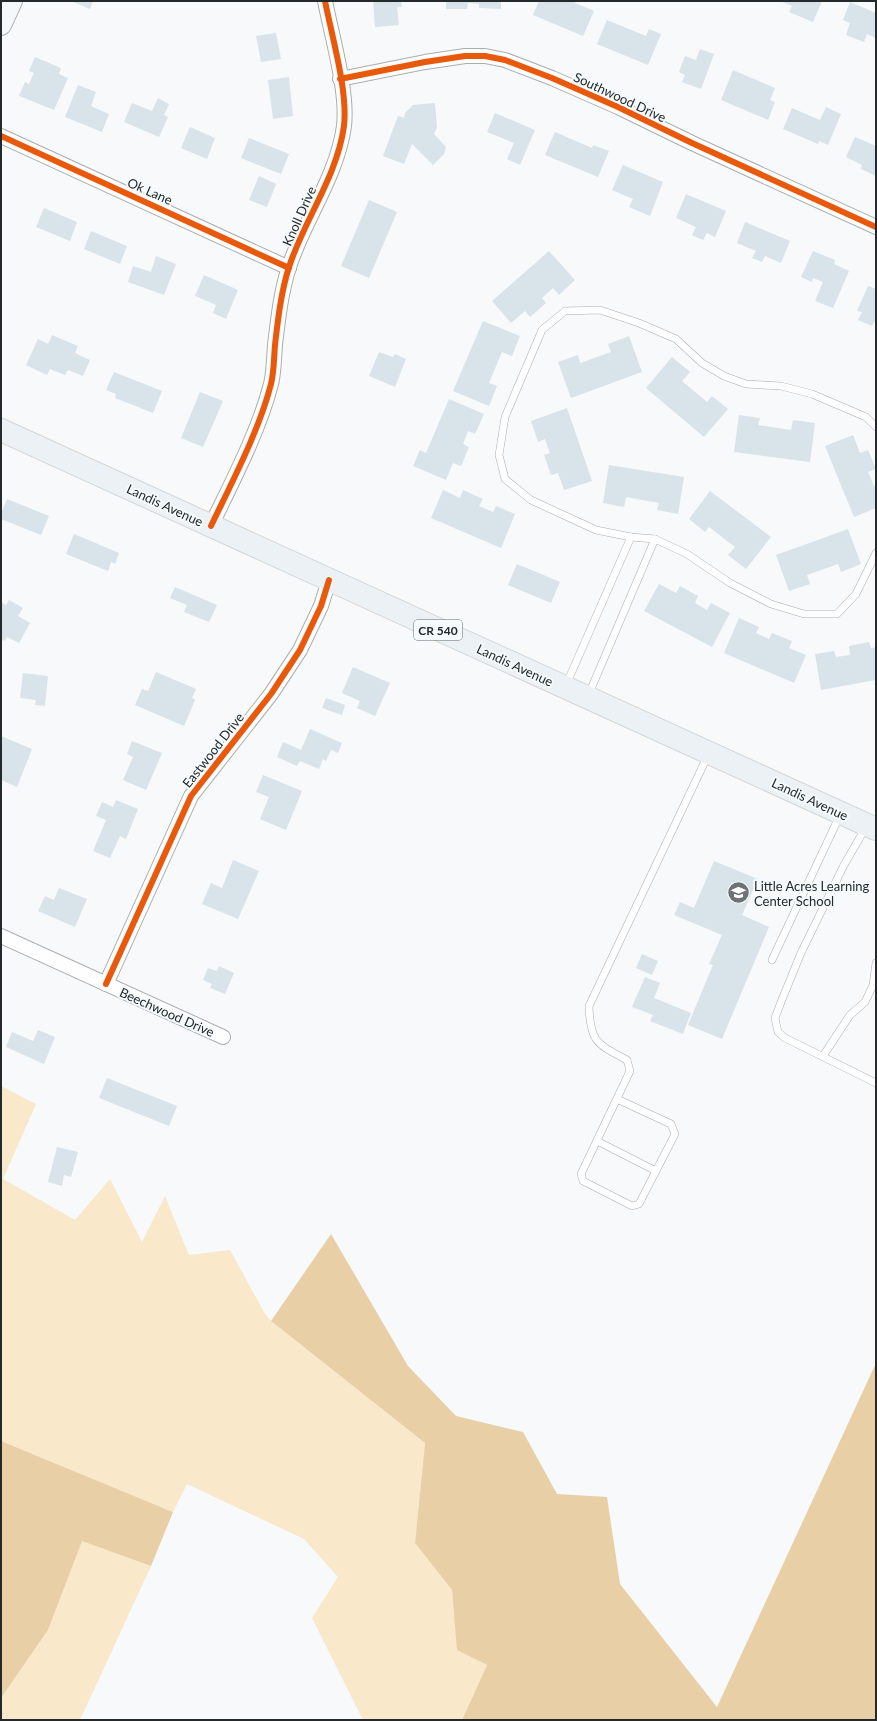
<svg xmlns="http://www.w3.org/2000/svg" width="877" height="1721" font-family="Lato,sans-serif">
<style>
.green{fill:#fae8cb}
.forest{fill:#e9cfa5}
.building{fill:#d8e4ea}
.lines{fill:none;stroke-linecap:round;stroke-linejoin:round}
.lane-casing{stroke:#abaeb0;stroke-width:8}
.street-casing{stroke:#abaeb0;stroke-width:16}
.secondary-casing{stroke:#abaeb0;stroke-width:22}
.primary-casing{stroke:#d4d6d7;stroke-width:24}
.lane{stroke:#fefefe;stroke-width:7}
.street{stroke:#fefefe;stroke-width:14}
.secondary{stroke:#f5f8f9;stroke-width:20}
.primary{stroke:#ecf1f5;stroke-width:22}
.cycleway-casing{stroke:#f5fafd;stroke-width:8}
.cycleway{stroke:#e8590c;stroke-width:6}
.labels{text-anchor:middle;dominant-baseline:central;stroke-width:4;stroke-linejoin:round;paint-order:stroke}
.shield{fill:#f5fafd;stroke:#63686a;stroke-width:1}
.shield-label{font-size:12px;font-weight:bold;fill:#24292b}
.street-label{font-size:13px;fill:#24292b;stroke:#f5fafd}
.poi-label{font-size:13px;fill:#24292b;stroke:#f5fafd;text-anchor:start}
</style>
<rect width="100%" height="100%" fill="#f7f9fb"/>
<g class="green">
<path d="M1,1086L36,1104L3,1179L75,1220L110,1179L142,1242L165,1196L189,1255L230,1250L264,1312L271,1321L425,1443L415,1543L452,1590L458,1650L487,1665L462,1720H363L312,1618L338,1577L304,1539L187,1484L173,1512L1,1441Z"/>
<path d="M82,1540L151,1566L80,1720H1V1698L48,1630Z"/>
</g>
<g class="forest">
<path d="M331,1234L408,1366L456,1416L523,1432L557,1494L607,1497L620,1584L717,1707L876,1363V1720H462L487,1665L457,1650L452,1590L415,1543L425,1443L271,1321Z"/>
<path d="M1,1441L173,1512L151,1566L82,1541L48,1630L1,1698Z"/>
</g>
<g class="building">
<path d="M71,1H93L90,9Z"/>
<path d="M373,1H401L402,7H397L399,25L375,27Z"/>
<path d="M446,1H501V9L479,8V4L468,3L467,9H446Z"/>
<path d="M539,1H576L575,3L594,11L583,36L533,15Z"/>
<path d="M780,1H822L813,22L789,12L792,6Z"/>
<path d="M850,2L876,13V38L867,34L864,42L846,35L850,23L843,20Z"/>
<path d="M607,20L646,36L649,29L661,34L648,65L597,44Z"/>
<path d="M276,33L281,59L261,62L256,36Z"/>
<path d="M700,49L714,54L701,89L682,82L685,75L679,72L685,56L696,60Z"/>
<path d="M35,57L61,68L59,74L68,78L54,110L19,96L25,82L29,84L34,73L29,71Z"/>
<path d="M733,70L775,88L770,100L775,102L768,120L721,100Z"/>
<path d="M289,77L293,116L273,119L268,80Z"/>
<path d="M78,85L96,92L91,106L109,114L102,132L65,117Z"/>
<path d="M158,98L169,104L164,115L168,117L159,137L124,122L132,103L152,111Z"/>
<path d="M435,103L437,127L434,134L446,147L444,154L433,165L412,144L404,164L383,156L398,116L404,118L405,113L413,105Z"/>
<path d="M826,107L841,114L828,145L819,141L818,144L783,129L792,108L820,120Z"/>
<path d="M495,113L535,130L520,165L507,159L514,143L487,132Z"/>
<path d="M190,127L215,138L207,159L181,148Z"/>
<path d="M555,132L592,148L593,145L609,151L598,177L545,155Z"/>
<path d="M855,137L876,146V176L861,169L862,165L846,157Z"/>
<path d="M249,138L289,154L281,174L241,158Z"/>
<path d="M623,165L663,182L650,216L629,207L633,199L612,190Z"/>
<path d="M259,176L276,184L267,207L249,200Z"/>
<path d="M686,194L726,211L715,237L707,233L703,240L692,235L696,227L676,218Z"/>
<path d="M369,200L397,212L369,278L341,266Z"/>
<path d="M44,208L77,222L70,241L36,227Z"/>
<path d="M745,222L790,241L781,263L765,256L762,262L752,258L756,251L737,243Z"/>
<path d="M91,231L127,246L120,264L84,249Z"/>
<path d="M549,251L575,280L559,295L553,288L542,298L546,303L530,317L525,311L511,323L492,301Z"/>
<path d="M813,251L835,260L834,264L849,271L833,308L815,301L823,282L813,278L812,282L801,277Z"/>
<path d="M156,256L176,264L164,295L128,282L133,266L151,272Z"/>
<path d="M204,275L238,290L226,319L213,313L216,305L195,296Z"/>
<path d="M868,286L876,289V319L872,326L858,320L862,312L857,311Z"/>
<path d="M483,321L520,336L512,356L502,352L489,383L497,386L489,406L453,391Z"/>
<path d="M52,335L78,346L75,353L90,360L83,376L68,370L65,375L50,369L47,375L26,365L38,339L48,344Z"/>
<path d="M629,336L642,372L571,398L558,362L578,355L580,363L611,352L608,344Z"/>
<path d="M379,352L393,357L395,354L406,359L395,387L369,376Z"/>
<path d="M672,357L690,372L682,381L707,402L712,396L728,409L704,437L646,388Z"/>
<path d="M114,372L162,391L153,413L115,398L116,394L106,390Z"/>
<path d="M200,392L223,401L203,447L181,438Z"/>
<path d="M449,399L484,414L475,434L468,431L463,444L469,447L461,466L453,463L446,480L413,466L420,450L426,453Z"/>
<path d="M567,408L592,481L564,490L558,473L551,475L544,455L550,453L545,439L538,442L531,421Z"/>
<path d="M739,415L760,418L758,425L791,430L793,420L815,423L810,462L734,452Z"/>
<path d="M853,435L860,453L868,450L876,469L868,472L874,486L876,485V508L854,517L825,446Z"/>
<path d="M609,465L684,477L678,514L657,510L659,503L626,497L624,507L603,503Z"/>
<path d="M443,490L460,498L463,490L483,499L479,506L493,512L496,506L515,514L501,548L431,518Z"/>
<path d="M710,491L771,537L746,569L728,555L735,547L709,527L705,532L689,519Z"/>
<path d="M7,499L49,516L41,535L1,519V514Z"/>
<path d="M848,529L861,564L841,572L838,564L807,575L810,584L789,591L776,555Z"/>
<path d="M74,534L119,553L115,564L111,562L108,571L66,554Z"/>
<path d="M517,564L560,582L551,603L508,585Z"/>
<path d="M659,584L676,593L680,586L698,596L695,603L707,610L711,603L730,613L712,647L644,611Z"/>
<path d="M175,587L217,605L209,622L184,612L187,605L170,598Z"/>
<path d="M9,600L23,608L18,616L30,623L19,643L7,637L4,641L1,639V602L6,605Z"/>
<path d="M739,618L759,627L756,633L769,639L772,633L792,641L789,648L806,655L794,683L724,653Z"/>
<path d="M869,642L871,648L876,647V680L821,690L815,654L834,651L836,657L850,655L849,646Z"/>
<path d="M353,667L390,683L375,716L357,708L360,701L342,693Z"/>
<path d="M156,672L196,689L192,698L195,700L184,726L135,705L142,689L148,691Z"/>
<path d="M23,673L48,676L45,706L35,705L36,700L20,698Z"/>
<path d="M326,698L345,705L342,715L322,708Z"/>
<path d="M310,729L342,743L338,753L331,750L326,761L323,759L319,769L300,761L297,766L277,757L283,742L301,750Z"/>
<path d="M1,736L32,749L17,787L1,780Z"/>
<path d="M132,741L162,753L146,790L123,780L133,757L127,754Z"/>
<path d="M263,775L302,791L286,830L260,819L269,797L256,792Z"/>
<path d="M116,800L138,809L126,839L120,836L110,858L93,851L106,820L96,816L102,802L113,807Z"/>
<path d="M233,860L259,871L238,919L202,904L211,883L222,888Z"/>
<path d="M714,861L758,879L742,915L769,927L722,1039L688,1025L713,965L709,964L722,935L674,915L680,902L694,908Z"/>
<path d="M59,888L87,899L75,927L38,911L45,896L54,900Z"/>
<path d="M642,954L658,961L652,975L636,968Z"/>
<path d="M219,966L234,973L225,994L210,988L212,984L203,980L208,968L217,971Z"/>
<path d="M645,977L660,983L654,998L691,1013L683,1034L650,1021L653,1015L632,1007Z"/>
<path d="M38,1030L55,1037L44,1064L6,1047L12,1032L33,1041Z"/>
<path d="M107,1078L177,1106L169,1126L99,1098Z"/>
<path d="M57,1147L78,1152L71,1177L64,1175L62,1186L48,1182Z"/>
</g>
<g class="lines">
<defs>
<g id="lane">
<path d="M876,427L866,417L812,394L781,386L746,384L724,376L702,363L676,339L639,323L600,310L565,311L542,330L505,417L499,455L505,479L531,500L596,530L631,537L655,539L687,554L730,583L771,604L804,614H837L856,594L876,553"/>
<path d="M566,685L631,537"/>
<path d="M588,696L655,539"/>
<path d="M866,827L844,865L801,953L781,1002L775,1018L778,1032L785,1038L876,1083"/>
<path d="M772,960L840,815"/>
<path d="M823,1056L850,1015L865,1002L873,985L876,963"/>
<path d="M617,1099L671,1124L675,1134L639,1204L632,1206L583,1181L581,1174L630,1071L627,1060C597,1044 590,1042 589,1006L708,755"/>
<path d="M597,1141L656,1171"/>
</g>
<g id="street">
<path d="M340,79L425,62L465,56H485L505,60L552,78L618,107L692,143L876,227"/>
<path d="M1,136L289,268"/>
<path d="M211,526C232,482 259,431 271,384C274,372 274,357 275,345C278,319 281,292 289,267C304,220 337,177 344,126C348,91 332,37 325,1"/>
<path d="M1,936L223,1037"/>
<path d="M106,984L191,796L271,694L300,650L321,606L329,580"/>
</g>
<path id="secondary" d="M1,25L12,1"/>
<path id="primary" d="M1,430L876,829"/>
</defs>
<use href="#lane" class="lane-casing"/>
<use href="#street" class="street-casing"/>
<use href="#secondary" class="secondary-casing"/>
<use href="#primary" class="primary-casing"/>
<use href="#lane" class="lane"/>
<use href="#street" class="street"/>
<use href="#secondary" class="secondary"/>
<use href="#primary" class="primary"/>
<defs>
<g id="cycleway">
<path d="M340,79L425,62L465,56H485L505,60L552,78L618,107L692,143L876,227"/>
<path d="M1,136L289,268"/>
<path d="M211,526C232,482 259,431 271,384C274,372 274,357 275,345C278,319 281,292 289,267C304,220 337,177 344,126C348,91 332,37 325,1"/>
<path d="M106,984L191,796L271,694L300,650L321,606L329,580"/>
</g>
</defs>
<use href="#cycleway" class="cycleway-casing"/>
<use href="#cycleway" class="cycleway"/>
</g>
<defs>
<symbol id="school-disc" viewBox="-11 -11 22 22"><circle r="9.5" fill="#6e7274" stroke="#f5fafd"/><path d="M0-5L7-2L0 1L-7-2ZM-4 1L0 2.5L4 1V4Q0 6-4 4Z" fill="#fff"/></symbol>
</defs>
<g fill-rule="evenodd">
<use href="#school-disc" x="726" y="880" width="25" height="25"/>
</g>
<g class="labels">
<rect class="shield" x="414" y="620" width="48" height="20" rx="3"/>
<g class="shield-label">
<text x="438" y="630">CR 540</text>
</g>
<g class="street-label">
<text transform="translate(620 97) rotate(25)">Southwood Drive</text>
<text transform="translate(150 191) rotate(24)">Ok Lane</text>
<text transform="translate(299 216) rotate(-66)">Knoll Drive</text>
<text transform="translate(165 505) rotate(25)">Landis Avenue</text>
<text transform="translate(515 665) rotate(25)">Landis Avenue</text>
<text transform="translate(213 750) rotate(-52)">Eastwood Drive</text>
<text transform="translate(810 799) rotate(25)">Landis Avenue</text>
<text transform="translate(167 1012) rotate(24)">Beechwood Drive</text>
</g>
<g class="poi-label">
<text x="754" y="886">Little Acres Learning<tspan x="754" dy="15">Center School</tspan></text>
</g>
</g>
<rect width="877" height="1721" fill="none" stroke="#24292b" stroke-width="4"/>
</svg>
